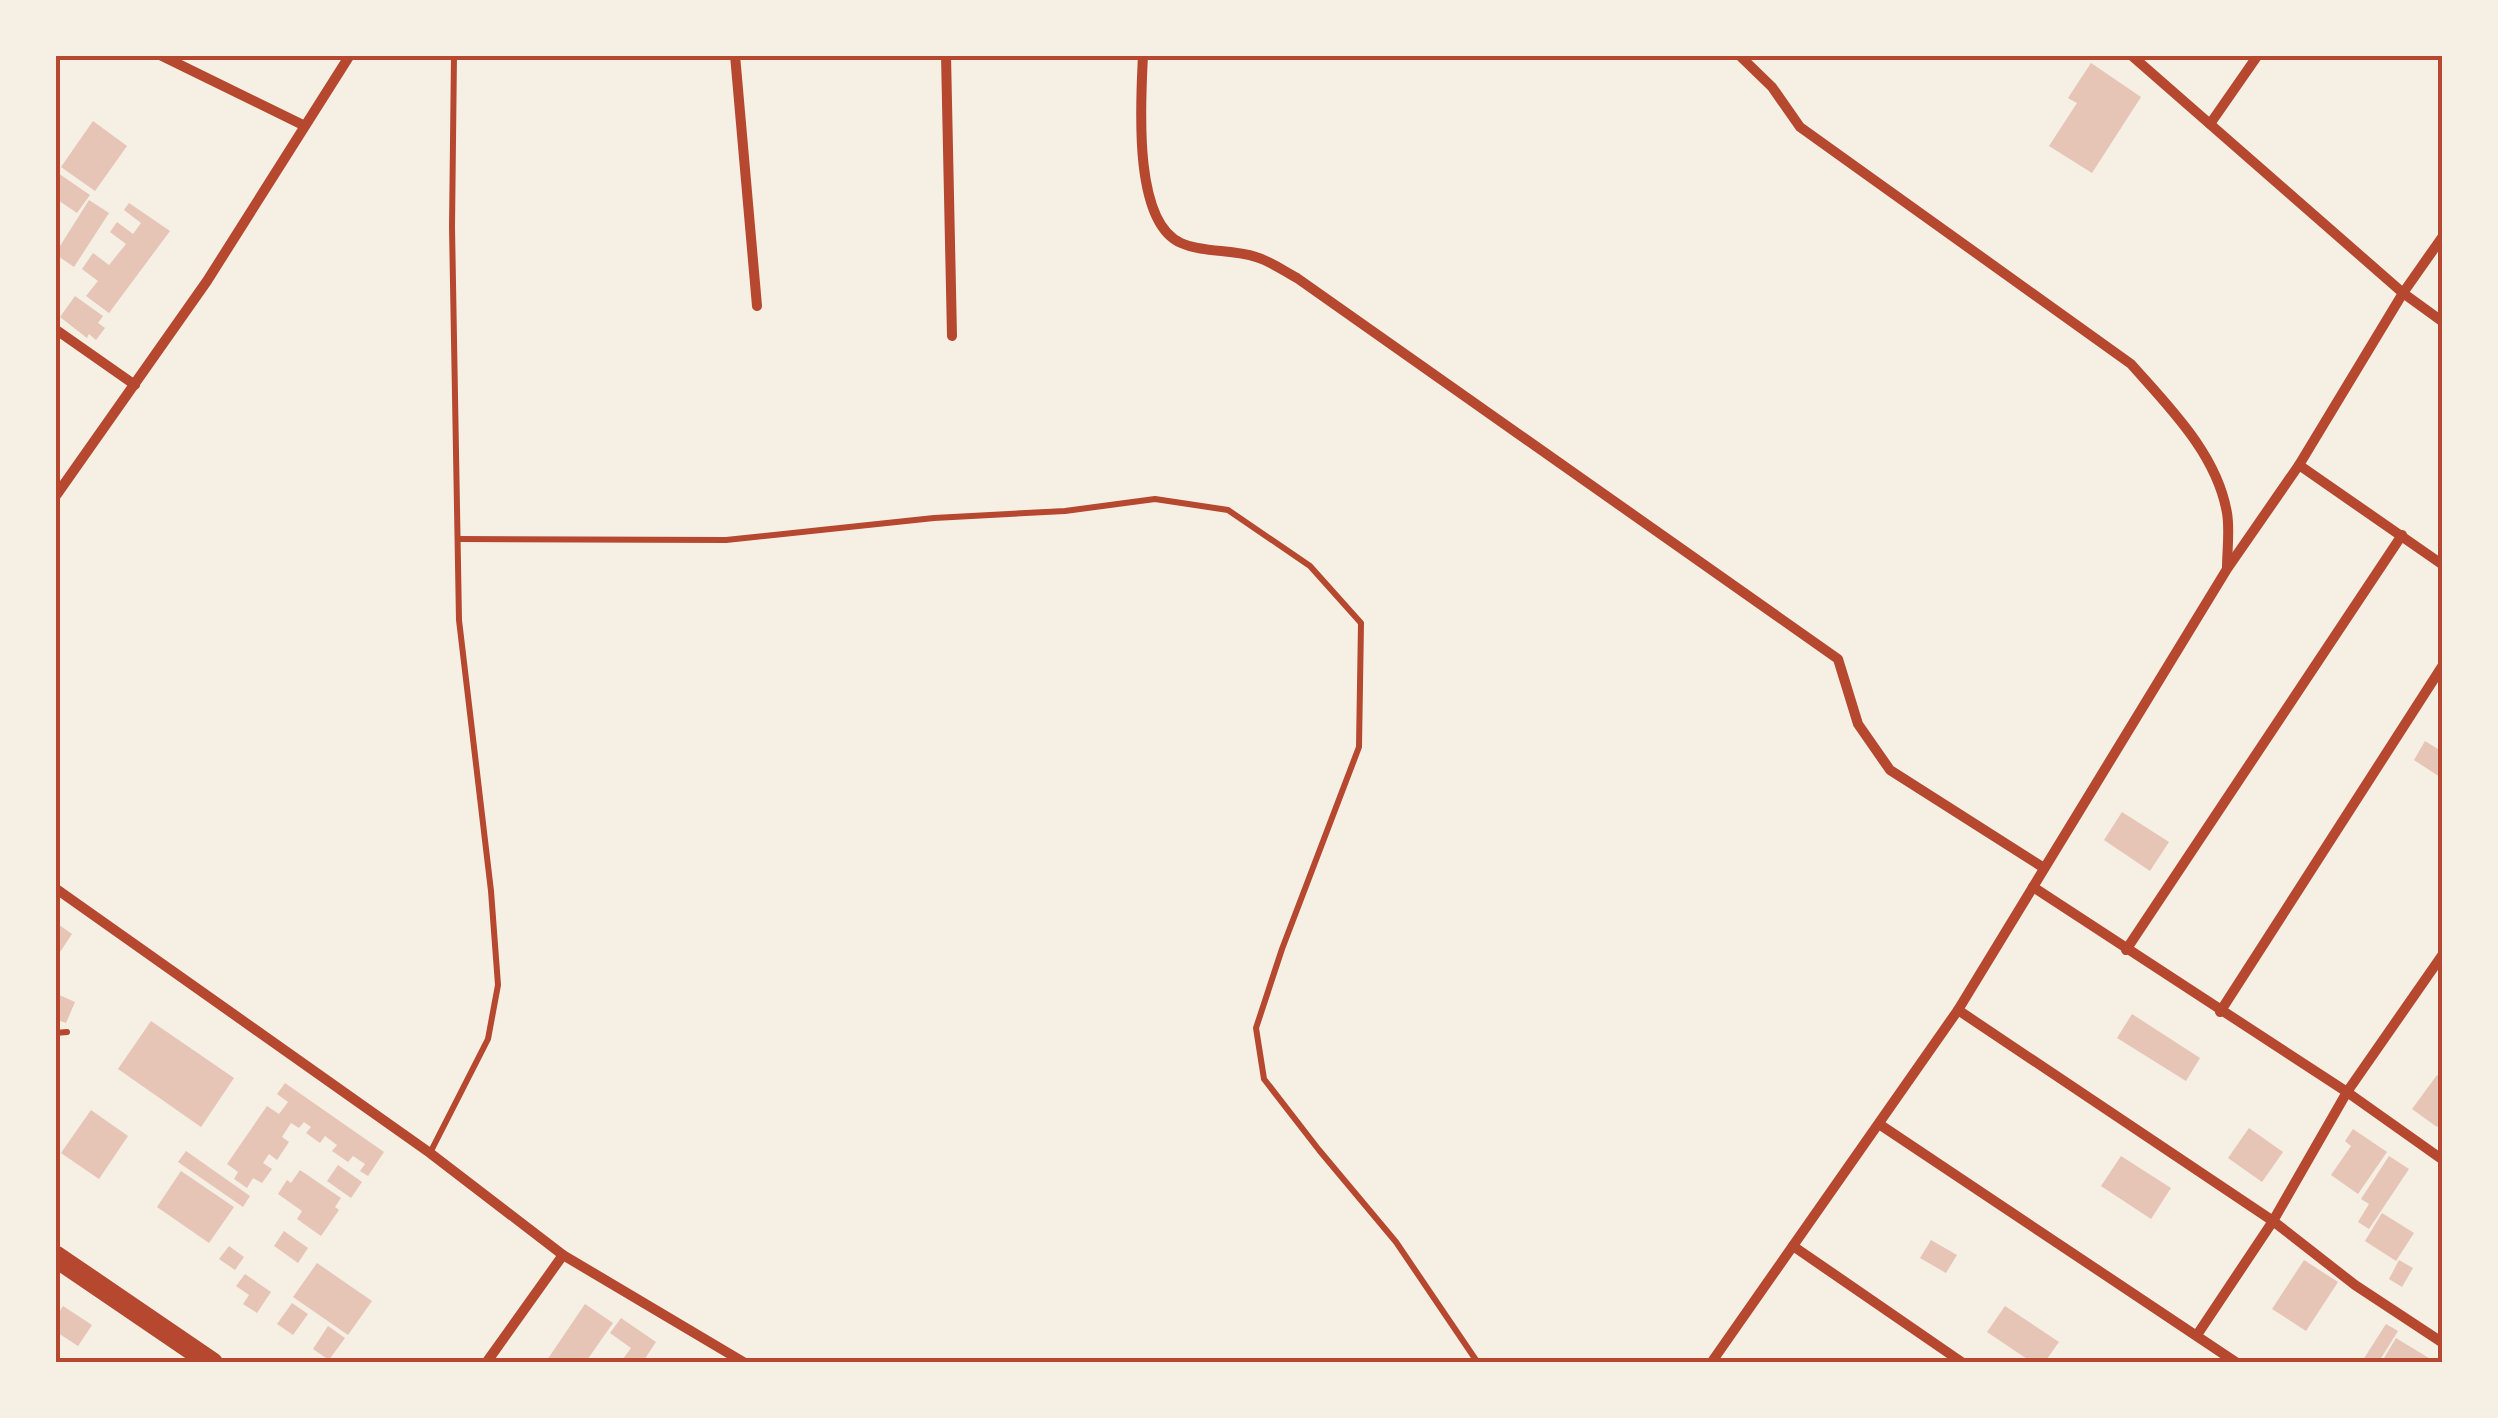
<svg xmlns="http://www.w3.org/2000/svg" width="2498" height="1418" font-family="Mulish,sans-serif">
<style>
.building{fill:#e6c5b7}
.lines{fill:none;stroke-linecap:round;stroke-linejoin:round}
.service{stroke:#b5482f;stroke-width:6}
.minor{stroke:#b5482f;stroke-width:10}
.trunk{stroke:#b5482f;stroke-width:22}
.neatline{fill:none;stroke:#b5482f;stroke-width:4}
</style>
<rect width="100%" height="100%" fill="#f6efe4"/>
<g class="building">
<path d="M2091,63L2141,97L2092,173L2049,146L2077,103L2068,98Z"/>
<path d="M93,121L127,146L95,191L61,167Z"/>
<path d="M55,171L90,195L77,213L55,198Z"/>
<path d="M89,200L109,213L74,267L55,254Z"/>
<path d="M129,203L170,231L109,313L86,296L98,281L82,269L93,253L109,265L126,244L110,232L117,222L133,234L141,223L124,210Z"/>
<path d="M75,296L103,316L98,323L105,328L96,340L89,334L87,338L60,317Z"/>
<path d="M2425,741L2443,752V779L2414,760Z"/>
<path d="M2122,812L2169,842L2150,871L2104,840Z"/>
<path d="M55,922L72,934L60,952L55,948Z"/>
<path d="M57,994L75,1002L66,1023L55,1019Z"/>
<path d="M2132,1014L2200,1058L2186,1081L2117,1038Z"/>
<path d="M151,1021L234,1078L201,1127L118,1069Z"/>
<path d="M2437,1075L2443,1079V1119L2437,1127L2412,1109Z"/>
<path d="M285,1083L384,1152L368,1176L360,1171L365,1164L353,1156L348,1162L332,1151L337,1145L325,1136L320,1143L306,1133L311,1127L304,1122L299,1128L291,1123L282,1137L289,1142L277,1160L269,1154L263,1163L272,1169L262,1183L253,1178L247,1188L234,1179L238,1172L227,1164L267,1106L279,1114L288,1102L277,1094Z"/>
<path d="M91,1110L128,1136L99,1179L61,1153Z"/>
<path d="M2249,1128L2283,1152L2262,1182L2228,1158Z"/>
<path d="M2353,1129L2387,1152L2358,1194L2331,1175L2351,1146L2345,1141Z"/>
<path d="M186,1151L250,1196L243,1207L178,1162Z"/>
<path d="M2121,1156L2171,1188L2151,1219L2101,1186Z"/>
<path d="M2389,1156L2409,1169L2369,1229L2358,1222L2369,1204L2361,1199Z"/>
<path d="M338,1165L362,1182L351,1198L327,1181Z"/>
<path d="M300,1170L341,1198L335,1207L339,1210L321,1236L297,1219L302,1211L278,1194L287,1180L291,1183Z"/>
<path d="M181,1171L234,1207L209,1243L157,1207Z"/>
<path d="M2382,1213L2414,1233L2396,1261L2365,1241Z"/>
<path d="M284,1231L308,1248L298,1263L274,1246Z"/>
<path d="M1931,1240L1957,1255L1946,1273L1920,1258Z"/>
<path d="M229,1246L244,1257L235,1270L219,1259Z"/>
<path d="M2304,1260L2338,1282L2306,1331L2272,1309Z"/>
<path d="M2399,1260L2413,1268L2402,1287L2389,1279Z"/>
<path d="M317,1263L372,1301L348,1335L293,1297Z"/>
<path d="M245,1274L271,1292L257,1313L243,1304L249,1295L236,1286Z"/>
<path d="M292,1303L308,1314L293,1335L277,1324Z"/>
<path d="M585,1304L613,1323L585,1363H545Z"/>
<path d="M63,1306L92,1325L78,1346L55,1331V1319Z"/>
<path d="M2005,1306L2059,1342L2044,1363H2033L1987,1332Z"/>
<path d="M621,1318L656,1342L642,1363H620L631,1348L610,1333Z"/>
<path d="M2386,1324L2398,1331L2378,1363H2361Z"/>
<path d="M328,1326L345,1338L329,1360L313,1349Z"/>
<path d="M2396,1338L2437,1363H2381Z"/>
</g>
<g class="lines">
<g class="service">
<path d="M458,539L726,540L934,518L1065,511L1155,499L1228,510L1310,566L1361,623L1359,747L1282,949L1256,1028L1264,1079L1319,1150L1396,1242L1478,1363"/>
<path d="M55,1033L67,1032"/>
<path d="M430,1153L488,1039L498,985L491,891L459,620L452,227L454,55"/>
</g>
<g class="minor">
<path d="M160,55L303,125"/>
<path d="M735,55L757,306"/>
<path d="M946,55L952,336"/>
<path d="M1143,55C1141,100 1132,222 1181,243C1204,253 1232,249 1256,257C1270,261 1284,271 1297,278L1838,659L1858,724L1890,770L2044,868"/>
<path d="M1739,55L1772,87L1800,127L2131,364C2169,407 2217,454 2227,513C2230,530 2227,551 2227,568"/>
<path d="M2131,55L2403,293L2443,322"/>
<path d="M2210,124L2258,55"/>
<path d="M55,329L135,385"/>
<path d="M2299,465L2443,565"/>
<path d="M55,497L207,281L350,55"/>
<path d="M2033,887L2347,1092L2443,1160"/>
<path d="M55,888L430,1153L563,1255L745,1363"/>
<path d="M2126,950L2402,535"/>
<path d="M1958,1010L2273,1221L2355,1285L2443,1343"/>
<path d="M2220,1012L2443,665"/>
<path d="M1879,1124L2237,1363"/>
<path d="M1793,1246L1963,1363"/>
<path d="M2197,1335L2273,1221L2347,1092L2443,954"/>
<path d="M486,1363L563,1255"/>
<path d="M1711,1363L1958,1010L2227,569L2299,465L2403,293L2443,236"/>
</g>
<path class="trunk" d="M55,1256L212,1363"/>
</g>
<rect width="2498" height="1418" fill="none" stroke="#f6efe4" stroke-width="115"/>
<rect x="58" y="58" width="2382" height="1302" class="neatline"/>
</svg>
